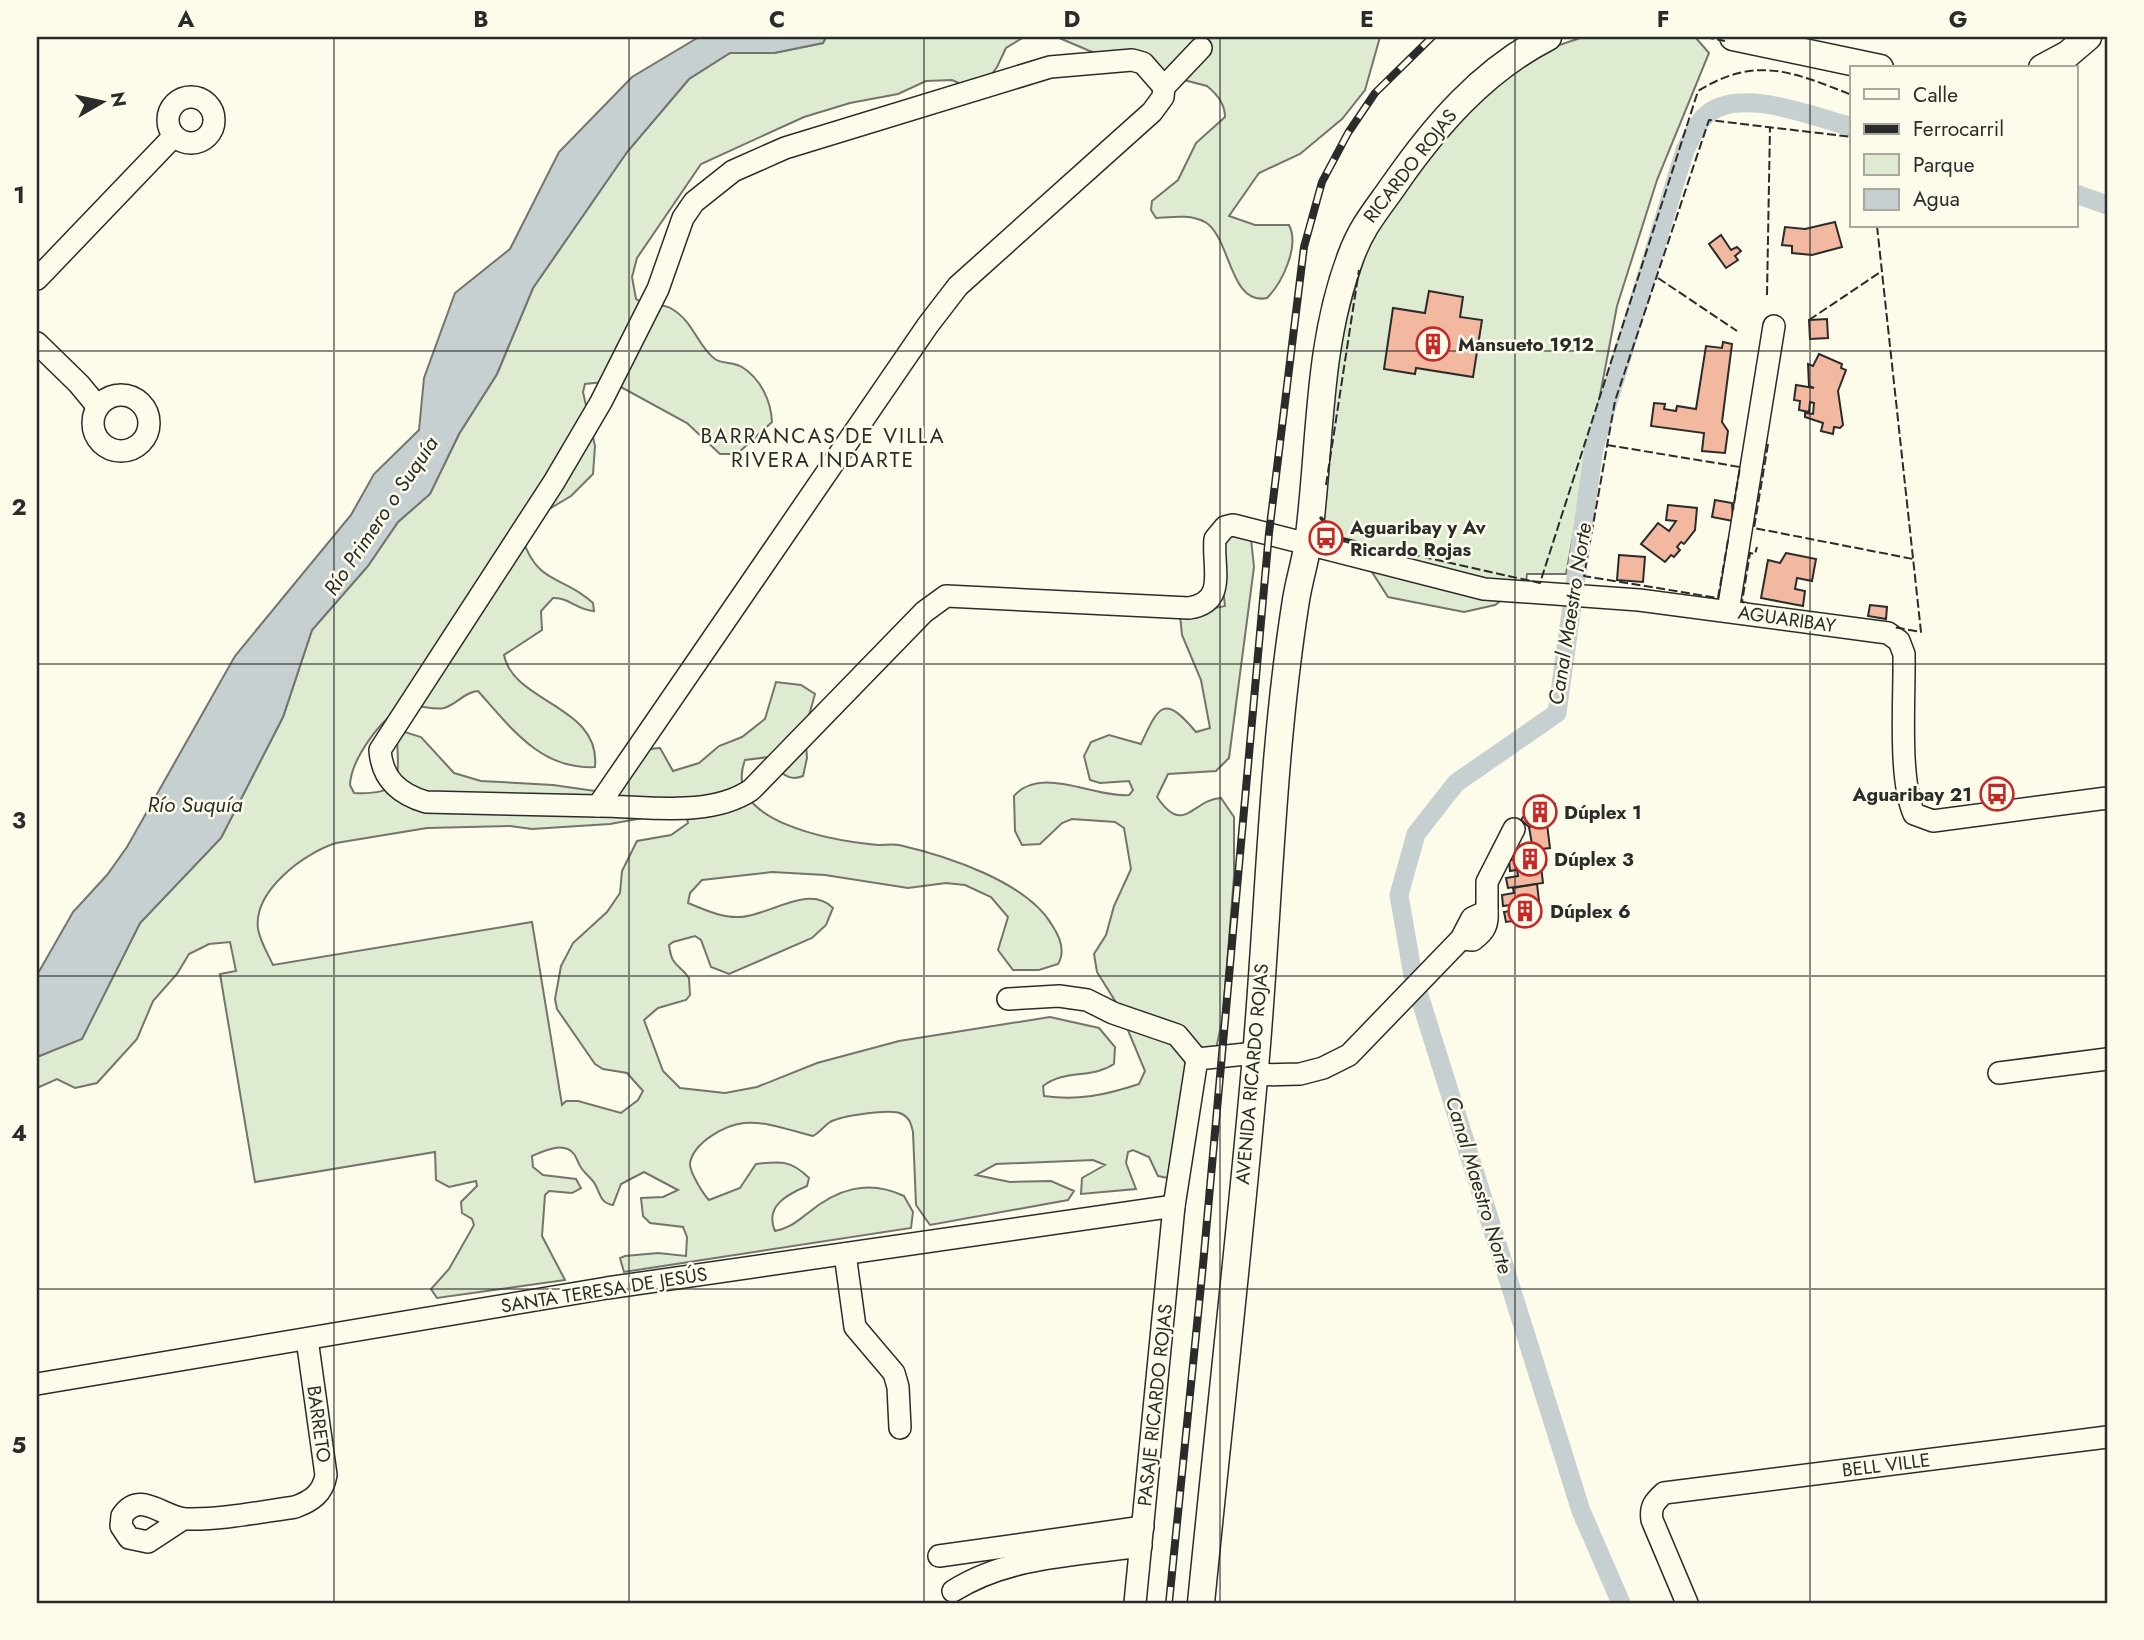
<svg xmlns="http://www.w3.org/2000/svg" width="2144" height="1640" font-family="Jost,sans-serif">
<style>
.green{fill:#deebd1;stroke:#74746e;stroke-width:2;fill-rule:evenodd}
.water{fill:#c7d0d0;stroke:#74746e;stroke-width:2}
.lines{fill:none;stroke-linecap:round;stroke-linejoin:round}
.canal{stroke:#c7d0d0;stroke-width:19}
.building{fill:#f2b8a0;stroke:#2b2b2b;stroke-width:2}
.minor-casing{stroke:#2b2b2b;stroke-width:24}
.major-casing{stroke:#2b2b2b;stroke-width:29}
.minor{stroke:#fdfbea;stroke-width:21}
.major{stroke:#fdfbea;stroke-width:26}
.rail-casing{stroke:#2b2b2b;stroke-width:8}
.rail{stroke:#fdfbea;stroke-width:5;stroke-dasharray:16;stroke-linecap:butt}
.fence{stroke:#2b2b2b;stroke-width:2;stroke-dasharray:9 3.5;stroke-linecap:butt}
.wall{stroke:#2b2b2b;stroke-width:3.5}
.grid{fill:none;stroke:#2b2b2b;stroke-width:2;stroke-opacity:0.55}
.labels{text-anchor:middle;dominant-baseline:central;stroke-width:5;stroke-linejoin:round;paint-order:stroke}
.street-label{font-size:19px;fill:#2b2b2b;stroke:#fdfbea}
.poi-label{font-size:19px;font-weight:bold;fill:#2b2b2b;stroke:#fdfbea;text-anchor:start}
.neighbourhood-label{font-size:21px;letter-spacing:2px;fill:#2b2b2b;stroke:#fdfbea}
.water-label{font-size:21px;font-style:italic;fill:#2b2b2b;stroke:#fdfbea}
.neatline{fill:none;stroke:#2b2b2b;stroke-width:2.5}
.grid-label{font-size:23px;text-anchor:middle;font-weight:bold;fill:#2b2b2b}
</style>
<rect width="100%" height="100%" fill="#fdfbea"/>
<g class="green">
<path d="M826,37H1024L1006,48L997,67L986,82L968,87L952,80L926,81L898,94L850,103L804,117L701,164L637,258L632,277L636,299C648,308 661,302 672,309C694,322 698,347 715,359C722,364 734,362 742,367C761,379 771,401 772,422L737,454H720L687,423L621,387L604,382L585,384L583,392L595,446L593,474L571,496L529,521L522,538C539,587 562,574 593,603L594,611C578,611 569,597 553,598L541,611L542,630L504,655C514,704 601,705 595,767C541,770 511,728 478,691C464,692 456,705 444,708C431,711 418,703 406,707C382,715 351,760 350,785L354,793C402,795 399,780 397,738L405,732L421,737L454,773L481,781L553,785L602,792L633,773C638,757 641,748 660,748L673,771L699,763L719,746L742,737L765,719L776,682L801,685L815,694L805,730L807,758L803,776C786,783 779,770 769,757L745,760C721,823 836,841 878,845C885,845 893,844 899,845C947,856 1027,882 1052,925C1060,937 1066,951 1058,964L1039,970H1013L998,950L1008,917L991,897L965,885L946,883L908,888L825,875L772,872L702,880L690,893L688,903C705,910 722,918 740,917C769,916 809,883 833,908L826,925L812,938L729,974L711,967L701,940L695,936L673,942L669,945C672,968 678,962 689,978L690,995L686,1000L658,1008L644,1020L663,1071L680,1088L725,1093L757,1087L817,1063L899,1041L1050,1017L1099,1028L1115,1047L1114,1064C1092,1079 1065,1069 1043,1086L1044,1096C1077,1101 1106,1095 1139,1084L1145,1071L1117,1004L1097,972L1094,954L1106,935L1114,906L1131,869L1124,828L1115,822L1072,819L1062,823L1040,844L1022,845L1015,831L1014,796C1041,765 1094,798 1129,795L1133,790L1129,781L1100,783L1090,780L1084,756L1091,742L1109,735L1141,744C1159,705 1164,694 1196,732L1210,728L1201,680L1182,635L1180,615L1225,606L1220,561L1226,531L1251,539L1254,567L1229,758L1216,771L1168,774L1157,797C1184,837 1193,799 1221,798L1234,817V876L1223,1016L1215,1054L1191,1060L1168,1178L1158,1176L1149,1157L1133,1150L1128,1152L1126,1163L1136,1189L1081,1194L1082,1178L1105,1165L1093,1160L996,1164L976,1175L1010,1182L1051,1181L1074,1191L1068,1200L930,1225L916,1205L913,1132C911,1124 910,1118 902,1114C891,1108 841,1116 830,1122C824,1126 820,1132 813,1136C792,1131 767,1121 744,1123C725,1125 694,1142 690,1163C689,1171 703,1194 709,1200L740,1188L756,1164C780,1161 791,1160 809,1178L807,1186C788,1194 764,1206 775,1231C790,1228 796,1222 808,1213C837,1189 868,1179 904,1196L913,1212L911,1228L624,1272L620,1258L625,1256L658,1253L686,1256L687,1237L683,1227L650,1223L643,1216L641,1198L663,1197L678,1190L644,1172L621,1184L613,1205C601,1203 601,1196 596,1186C593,1179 586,1175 582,1169C578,1164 577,1158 574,1154C564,1141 543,1151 532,1156L533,1167L543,1175L576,1179L581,1188L572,1193L549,1191L545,1195L542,1236L565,1280L437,1298L431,1289L449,1269L474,1225L472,1219L462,1213L461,1202L477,1186L476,1181L449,1187L436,1180L435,1152L255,1182L220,974L236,971L230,942L209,944L189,954L177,974L153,1001L137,1039L97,1083L75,1088L57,1079L37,1088V1057L82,1038L140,923L221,838L283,717L312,630L368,566L398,522L430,494L459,434L497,374L533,288L627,152L689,79L730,53H774L823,43ZM676,812L686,814L688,823L671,835L637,841L622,871L620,893L607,912L573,943L561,966L555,999L557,1009L595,1064L603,1069L627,1073L643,1091L638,1100L621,1113L578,1101H566L562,1105L532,922L273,965C268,954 260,941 258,929C253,891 304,853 336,843L427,828L510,826L532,829L610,824Z"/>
<path d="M1057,37H1380L1365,90L1342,119L1300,154L1259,173L1229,216L1255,225H1289C1300,246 1282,283 1267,298C1229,306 1231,237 1205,222C1190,214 1173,217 1156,218L1151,210L1152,201L1178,180L1196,143L1225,117C1225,104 1217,94 1207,86L1118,63Z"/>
<path d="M1583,37H1688L1696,38L1709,53L1657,180L1617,306L1566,574H1527L1526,582L1495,605L1464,612L1388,597L1356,547L1317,537L1335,355L1373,228L1477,93L1539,52Z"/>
</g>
<path class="water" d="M699,37H826L823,43L774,53H730L689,79L627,152L533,288L497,374L459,434L430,494L398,522L368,566L312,630L283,717L221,838L140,923L82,1039L37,1057V975L73,912L107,875L127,847L235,656L351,515L374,474L419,430L424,378L455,293L510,249L559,152L632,77Z"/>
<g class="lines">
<g class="canal">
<path d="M2076,194L2107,205"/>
<path d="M1621,1603L1581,1511L1413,976L1399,895L1416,834L1456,783L1557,713L1594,448L1685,150C1691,140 1696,125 1704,117C1736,84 1814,117 1852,127"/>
</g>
</g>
<g class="building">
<path d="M1835,222L1842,247L1812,255L1792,253V246L1782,245L1785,227L1805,229Z"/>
<path d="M1721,235L1731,250L1737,247L1741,251L1735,256L1738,260L1726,268L1709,244Z"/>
<path d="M1429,291L1463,297L1460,317L1482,320L1473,377L1416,368L1415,374L1384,369L1393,308L1425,313Z"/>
<path d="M1827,319L1828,338L1810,339L1809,320Z"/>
<path d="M1723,342L1732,344L1722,422L1728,431L1725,453L1702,451L1704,433L1651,426L1654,403L1665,404L1664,409L1676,411L1677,406L1696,409L1706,346L1722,348Z"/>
<path d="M1819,354L1842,364L1841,368L1846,370L1838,391L1843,425L1840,428L1834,427L1833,434L1821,431L1823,423L1805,417V413L1813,414L1814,403L1810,402L1809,412L1799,410L1800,401L1794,400L1796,385L1814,388L1809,386L1808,364L1813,366Z"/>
<path d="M1715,500L1732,503L1733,521L1712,517Z"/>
<path d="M1668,505L1697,508L1695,530L1684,544L1681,542L1677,547L1680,550L1674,557L1671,555L1665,562L1641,544L1658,523L1669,531L1676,521L1666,520Z"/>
<path d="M1786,553L1816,559L1812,581L1797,578L1795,589L1805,591L1803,606L1761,598L1768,560L1780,563Z"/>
<path d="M1619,555L1645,557L1643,582L1617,580Z"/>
<path d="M1870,605L1887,607L1886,619L1868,616Z"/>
<path d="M1543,795L1555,804L1539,825L1529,827L1521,820L1527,811L1531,813Z"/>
<path d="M1547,824L1550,848L1533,850L1529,827Z"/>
<path d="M1543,849L1546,865L1510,871L1509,860L1520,859L1519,852Z"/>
<path d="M1541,866L1543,883L1508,888L1506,878L1518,876L1517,870Z"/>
<path d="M1537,884L1539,901L1503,906L1502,895L1514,893L1513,888Z"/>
<path d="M1539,901L1541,917L1506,922L1504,912L1516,910L1515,904Z"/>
</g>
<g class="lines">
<defs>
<g id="minor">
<path d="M1201,48L1164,87L1163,97L1152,112L958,286L928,325L598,806C647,806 709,818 751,790L924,612L946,596L1189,608C1228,602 1212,567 1215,539L1225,527L1233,525L1484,589L1639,600L1888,633L1899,641L1904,654C1905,695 1898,778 1914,814L1933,821L2107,798"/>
<circle cx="191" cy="120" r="23"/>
<path d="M37,279L174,136"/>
<path d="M37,343L79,384L98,407"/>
<circle cx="121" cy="423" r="28"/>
<path d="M1728,611L1774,326"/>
<path d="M598,806L426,802C399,794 382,779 380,750L554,482L601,402L658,289L683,218L694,202L733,171L785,148L1050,67L1132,60L1143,63L1164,87"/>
<path d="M1461,939L1473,940C1485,931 1488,925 1487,911"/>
<path d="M1008,999L1059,996L1087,1000L1113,1013L1177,1035L1197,1059"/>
<path d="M1999,1073L2107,1059"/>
<path d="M1254,1075L1300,1074L1323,1068L1349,1055L1461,939L1472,918L1487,911V882L1514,829"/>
<path d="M845,1254L855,1327L894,1373L898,1387L900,1428"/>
<path d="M37,1384L607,1288L1174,1206"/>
<path d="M183,1519L148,1542L129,1538L121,1526L122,1516C140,1489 163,1518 186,1519C221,1520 260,1512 295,1507C312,1501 323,1493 326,1475L307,1339"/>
<path d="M939,1556L1143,1527"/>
<path d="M953,1591C1008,1556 1078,1555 1141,1546"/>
<path d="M1135,1603L1174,1206L1197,1059L1256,1053"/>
<path d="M1687,1603L1652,1520C1650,1507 1654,1502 1664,1493L2107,1437"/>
</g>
<g id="major">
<path d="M1733,37L1880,68"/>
<path d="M2042,68L2068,54L2088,37"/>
<path d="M1201,1603C1219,1421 1240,1239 1256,1056C1269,905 1272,751 1296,600C1299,581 1305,562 1308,543C1321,447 1316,348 1351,256C1362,226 1376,211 1394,185C1435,126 1482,71 1548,37"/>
</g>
</defs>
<use href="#minor" class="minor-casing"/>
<use href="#major" class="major-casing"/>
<use href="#minor" class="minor"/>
<use href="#major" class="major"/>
<defs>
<path id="rail" d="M1169,1603L1203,1265L1269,533L1304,247L1322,182L1348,133L1375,93L1432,37"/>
</defs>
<use href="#rail" class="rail-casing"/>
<use href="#rail" class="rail"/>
<g class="fence">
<path d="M1705,37L1725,41"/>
<path d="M1877,226L1921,632L1893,627"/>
<path d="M1658,278L1737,331"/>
<path d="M1767,295L1770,127"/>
<path d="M1809,320L1882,271"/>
<path d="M1768,444L1754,528L1913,559"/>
<path d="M1607,445L1740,467L1733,510"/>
<path d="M1326,485L1359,270"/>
<path d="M1728,540L1718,598L1584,576L1615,401L1709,120L1852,137"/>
<path d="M1374,546L1540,583L1698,91C1756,55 1793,72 1852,95"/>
<path d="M1748,603L1742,602L1750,553L1755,554L1757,547"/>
</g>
<path class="wall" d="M1321,518L1339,538L1356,542"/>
</g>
<path class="grid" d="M334,37V1603M629,37V1603M924,37V1603M1220,37V1603M1515,37V1603M1810,37V1603M37,351H2107M37,664H2107M37,976H2107M37,1289H2107"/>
<defs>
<symbol id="building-ring" viewBox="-11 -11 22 22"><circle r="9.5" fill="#fdfbea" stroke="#c62828" stroke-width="1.5"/><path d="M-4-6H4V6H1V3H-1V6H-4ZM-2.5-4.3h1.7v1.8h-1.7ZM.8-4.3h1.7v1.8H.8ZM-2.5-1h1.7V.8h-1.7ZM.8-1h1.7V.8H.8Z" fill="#c62828"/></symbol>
<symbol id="bus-ring" viewBox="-11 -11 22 22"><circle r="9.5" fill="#fdfbea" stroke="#c62828" stroke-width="1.5"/><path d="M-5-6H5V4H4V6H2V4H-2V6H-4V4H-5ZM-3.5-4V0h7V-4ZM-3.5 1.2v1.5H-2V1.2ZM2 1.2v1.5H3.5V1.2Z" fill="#c62828"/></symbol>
</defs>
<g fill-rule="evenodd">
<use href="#building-ring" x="1414" y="325" width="38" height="38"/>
<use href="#bus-ring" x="1307" y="519" width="38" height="38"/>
<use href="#bus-ring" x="1978" y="775" width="38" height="38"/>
<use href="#building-ring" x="1521" y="793" width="38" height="38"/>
<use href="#building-ring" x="1511" y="840" width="38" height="38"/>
<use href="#building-ring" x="1506" y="892" width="38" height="38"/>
</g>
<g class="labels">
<g class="street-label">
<text transform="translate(1410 166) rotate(-52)">RICARDO ROJAS</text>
<text transform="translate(1787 619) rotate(8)">AGUARIBAY</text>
<text transform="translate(1252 1074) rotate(-85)">AVENIDA RICARDO ROJAS</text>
<text transform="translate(604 1290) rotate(-9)">SANTA TERESA DE JESÚS</text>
<text transform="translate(1155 1405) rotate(-84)">PASAJE RICARDO ROJAS</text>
<text transform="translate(319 1424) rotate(82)">BARRETO</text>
<text transform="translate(1886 1465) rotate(-7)">BELL VILLE</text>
</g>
<g class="poi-label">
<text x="1458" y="344">Mansueto 1912</text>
<text x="1350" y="527">Aguaribay y Av<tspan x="1350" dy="22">Ricardo Rojas</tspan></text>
<text x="1972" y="794" text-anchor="end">Aguaribay 21</text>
<text x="1564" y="812">Dúplex 1</text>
<text x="1554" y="859">Dúplex 3</text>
<text x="1550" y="911">Dúplex 6</text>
</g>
<g class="neighbourhood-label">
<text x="823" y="436">BARRANCAS DE VILLA<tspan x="823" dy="24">RIVERA INDARTE</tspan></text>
</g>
<g class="water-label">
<text transform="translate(381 516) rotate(-56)">Río Primero o Suquía</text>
<text transform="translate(1570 614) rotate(-81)">Canal Maestro Norte</text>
<text x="195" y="805">Río Suquía</text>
<text transform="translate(1479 1185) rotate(73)">Canal Maestro Norte</text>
</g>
</g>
<rect width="2144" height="1640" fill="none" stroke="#fdfbea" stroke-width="77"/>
<rect x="1850" y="66" width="228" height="161" fill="#fdfbea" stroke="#a9a89e" stroke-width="2"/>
<rect x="1864" y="89" width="35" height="10" fill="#fdfbea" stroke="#a9a89e" stroke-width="2"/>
<text x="1913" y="102" font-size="21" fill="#2b2b2b">Calle</text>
<rect x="1864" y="124" width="35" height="10" fill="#2b2b2b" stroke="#a9a89e" stroke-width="2"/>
<text x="1913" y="136" font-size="21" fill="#2b2b2b">Ferrocarril</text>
<rect x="1864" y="154" width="35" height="21" fill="#deebd1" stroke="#a9a89e" stroke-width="2"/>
<text x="1913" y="172" font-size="21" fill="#2b2b2b">Parque</text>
<rect x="1864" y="189" width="35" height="21" fill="#c7d0d0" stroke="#a9a89e" stroke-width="2"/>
<text x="1913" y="206" font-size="21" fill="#2b2b2b">Agua</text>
<g transform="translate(102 102) rotate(81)" stroke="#fdfbea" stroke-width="5" paint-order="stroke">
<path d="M0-5L12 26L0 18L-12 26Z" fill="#2b2b2b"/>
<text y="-10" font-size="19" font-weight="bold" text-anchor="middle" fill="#2b2b2b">N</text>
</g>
<rect x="38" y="38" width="2068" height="1564" class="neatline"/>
<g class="grid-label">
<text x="186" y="27">A</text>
<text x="481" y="27">B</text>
<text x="777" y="27">C</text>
<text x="1072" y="27">D</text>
<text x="1367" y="27">E</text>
<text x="1663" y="27">F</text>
<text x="1958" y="27">G</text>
<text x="19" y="203">1</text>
<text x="19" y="515">2</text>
<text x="19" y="828">3</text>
<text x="19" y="1141">4</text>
<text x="19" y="1453">5</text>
</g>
</svg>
